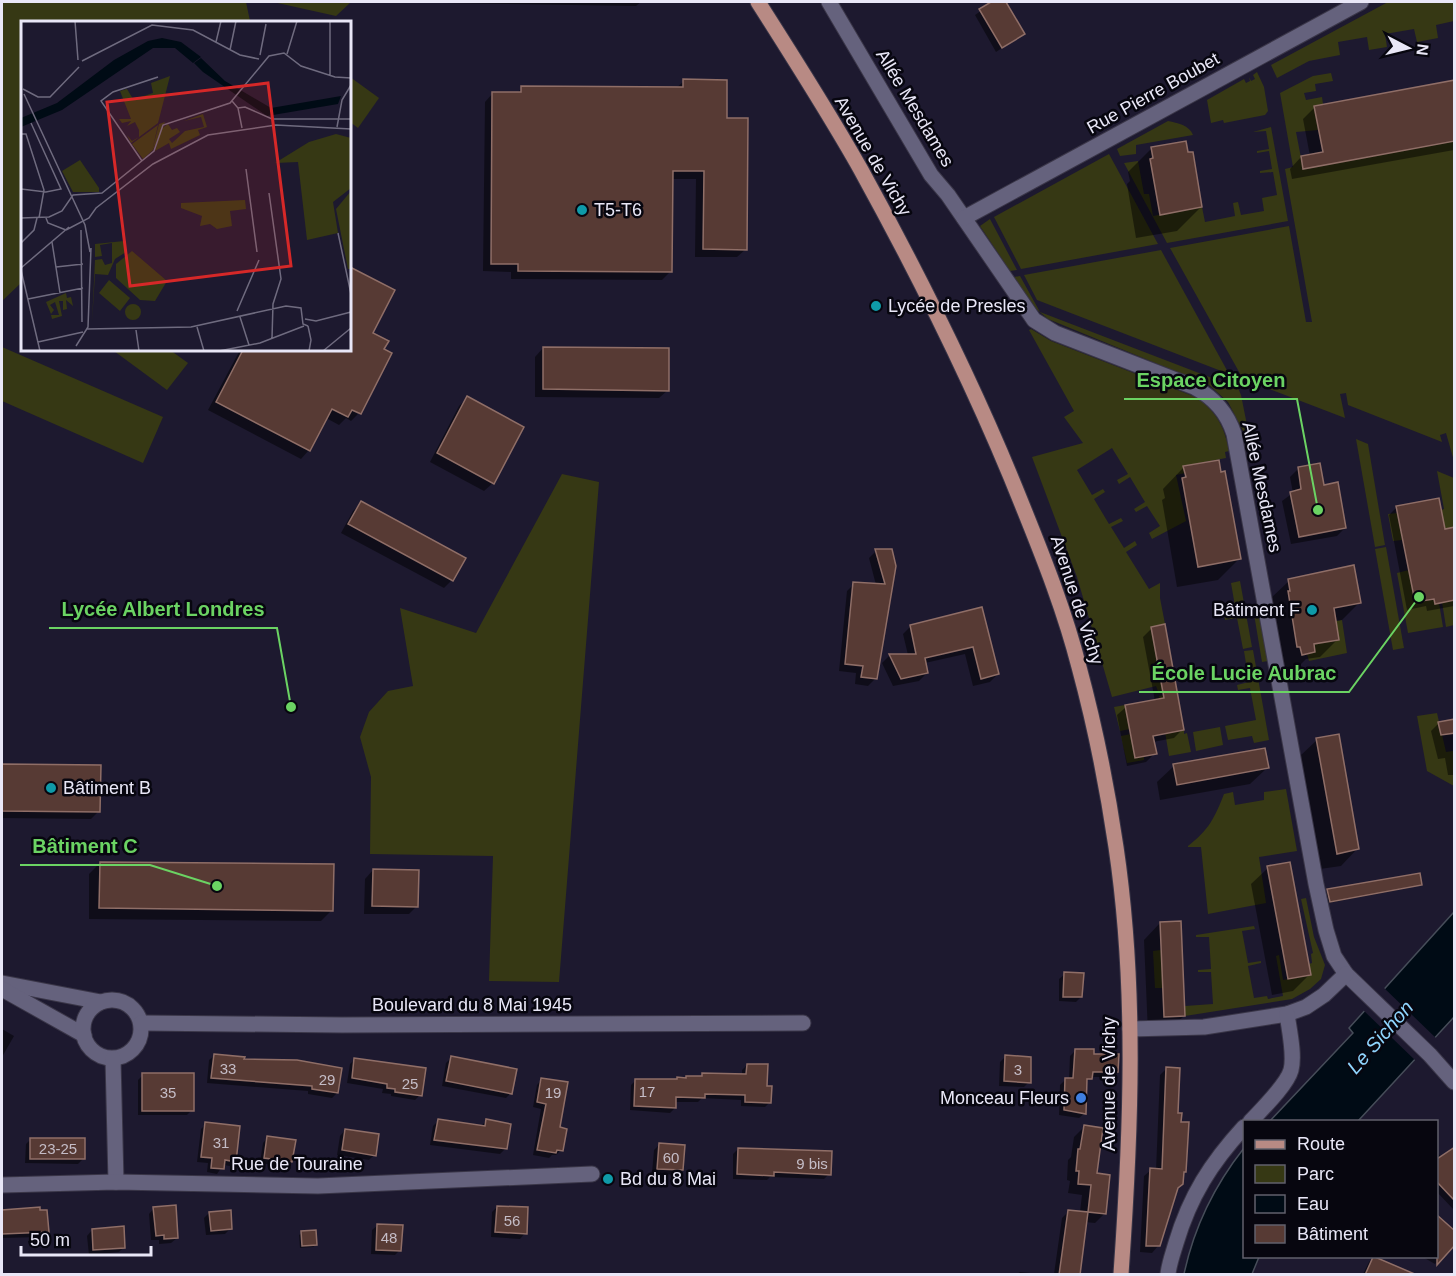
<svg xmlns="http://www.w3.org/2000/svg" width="1456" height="1276" font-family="Helvetica,sans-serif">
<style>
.green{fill:#363814}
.water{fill:#000b15;stroke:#464d59;stroke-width:1.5}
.pier{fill:#1d192f}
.shadow{fill:#0007}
.building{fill:#573a34;stroke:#8f6e67;stroke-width:1.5}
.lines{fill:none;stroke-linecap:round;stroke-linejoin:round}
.minor-casing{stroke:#3a3648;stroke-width:17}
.major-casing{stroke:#3a3648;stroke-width:17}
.minor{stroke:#65627d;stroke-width:15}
.major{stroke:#b88a84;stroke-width:15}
.culture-dot{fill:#0f9aa8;stroke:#07060f;stroke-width:2}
.shop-dot{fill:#3f7fe0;stroke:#07060f;stroke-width:2}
.labels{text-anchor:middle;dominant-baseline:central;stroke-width:5;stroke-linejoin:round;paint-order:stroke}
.number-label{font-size:15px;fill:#c4bcc6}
.street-label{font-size:18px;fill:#e9e7f7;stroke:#07060f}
.poi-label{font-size:18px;fill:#e9e7f7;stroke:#07060f;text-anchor:start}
.water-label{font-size:20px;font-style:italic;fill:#8fd5fe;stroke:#07060f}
.inset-road{fill:none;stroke:#6f6b7f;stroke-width:1.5}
.view{fill:#d62828;fill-opacity:0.15;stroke:#d62828;stroke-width:3}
.inset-edge{fill:none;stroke:#e9e7f7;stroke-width:3}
.leader{fill:none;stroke:#6bd363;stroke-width:2}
.callout-dot{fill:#6bd363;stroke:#07060f;stroke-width:2}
.callout-label{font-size:20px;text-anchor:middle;font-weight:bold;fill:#6bd363;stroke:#07060f;stroke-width:5;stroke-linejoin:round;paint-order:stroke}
</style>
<rect width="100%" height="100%" fill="#1d192f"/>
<g class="green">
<path d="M2,2H246L250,21L22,22V282L2,301Z"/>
<path d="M273,2H351L336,16Z"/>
<path d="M1388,2H1454V21L1436,25L1438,38L1417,42L1414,29L1385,34L1387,47L1369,50L1367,37L1338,42L1340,55L1309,61L1277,78L1271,65Z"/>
<path d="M1257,72L1264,87L1268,111L1265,115L1224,123L1223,120L1211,123L1207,100L1244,79L1246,83L1250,81L1249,77L1251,81L1255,79L1253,75Z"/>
<path d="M1331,73L1333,81L1315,84L1316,91L1304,93L1306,100L1322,97L1323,104L1314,106L1318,130L1296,132L1303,168L1454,141V461L1446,433L1440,435L1442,442L1348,405L1346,393L1340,394L1345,418L1243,379L1170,248L1289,226L1306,322H1312L1285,169L1293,167L1280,93L1313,76Z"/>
<path d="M350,77L379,98L358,128L350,122Z"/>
<path d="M1168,121C1178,123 1189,125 1193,135L1136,145V154L1120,156L1117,149Z"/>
<path d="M1271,127L1288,221L1167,243L1124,163L1138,161L1144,194H1149L1153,216L1202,207L1205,222L1235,216L1233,203L1238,202L1241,215L1264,211L1262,198L1277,195L1273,172L1260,173V171L1272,169L1269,151L1257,153V151L1269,149L1266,131L1253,132Z"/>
<path d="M1109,154L1158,244L1021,269L994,217Z"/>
<path d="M990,219L1017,270L1010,271L980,226Z"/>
<path d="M1161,250L1229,374L1037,300L1024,275Z"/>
<path d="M1020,276L1040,312L1238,388L1241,395L1249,435L1243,431L1228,402L1209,385L1048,319L1034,307L1014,277Z"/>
<path d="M1031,329L1051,341L1198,398C1217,413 1225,428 1229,451L1225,452L1226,458L1184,466L1185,473L1176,475L1186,521L1152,539L1149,533L1160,526L1147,506L1136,512L1134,509L1145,502L1130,477L1119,484L1117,480L1128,474L1112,448L1077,470L1092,495L1103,489L1105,492L1094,499L1109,524L1121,518L1123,521L1111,527L1124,548L1135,541L1137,545L1126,552L1149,589L1160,583V598L1165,624L1151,627L1163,690L1158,691L1156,686L1112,697L1077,577L1032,457L1083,443L1064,417L1074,411L1029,330Z"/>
<path d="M2,347L163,417L143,463L2,401Z"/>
<path d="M115,350H170L188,363L167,390L114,351Z"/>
<path d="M1356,439L1368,444L1385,545L1375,547Z"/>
<path d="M1437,471L1454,478V527L1445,529L1441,510L1444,509Z"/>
<path d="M562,474L599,482L559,982L489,981L493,856L370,854L371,777L360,737L369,712L388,691L413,686L400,608L476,633Z"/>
<path d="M1398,513L1402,540L1393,541L1388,514Z"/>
<path d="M1386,547L1404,648L1393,650L1375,549Z"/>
<path d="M1409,570L1415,602L1434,599L1439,603L1443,627L1408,633L1397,573Z"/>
<path d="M1240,581L1252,647L1243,649L1237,618L1225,620L1224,614L1236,612L1231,583Z"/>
<path d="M1454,600V625L1446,627L1442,602Z"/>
<path d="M1258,607L1268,661L1262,662L1253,608Z"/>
<path d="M1342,620L1347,653L1309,661L1307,654L1315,652L1314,644L1339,640L1336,621Z"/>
<path d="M1253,650L1269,740L1254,743L1252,736L1228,740L1225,726L1256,720L1250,688L1238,690L1237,685L1249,682L1244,651Z"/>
<path d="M1164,695L1171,732L1184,730V734L1187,733L1191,752L1169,756L1159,696Z"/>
<path d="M1125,705L1130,729L1120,731L1114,707Z"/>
<path d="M1437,713L1446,752L1453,751L1454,786L1427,771L1417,716Z"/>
<path d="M1220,727L1223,745L1196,751L1193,732Z"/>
<path d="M1131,734L1135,758L1144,756V760L1127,763L1121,736Z"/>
<path d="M1286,789L1297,851L1259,857L1266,903L1208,914L1201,847H1188V846C1209,830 1215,817 1224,794L1233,792L1235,805L1264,800V792Z"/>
<path d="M1306,898L1314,937L1325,965L1321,979L1310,989L1292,999L1185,1016V1006L1213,1004L1211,972H1198V970L1211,969L1209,937H1196V935L1254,926L1255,929L1242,931L1248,963L1261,961V963L1248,966L1254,998L1267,996L1268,999L1283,996L1276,956L1279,955L1283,980L1311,975L1309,964L1312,963L1311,954L1313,953L1301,899Z"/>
<path d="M1161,950L1163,988H1155L1153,951Z"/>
</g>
<g class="water">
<path d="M1454,912V1017L1358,1121L1269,1122L1353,1033L1349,1028Z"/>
<path d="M1244,1148V1256L1259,1257L1252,1274H1184C1194,1227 1214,1186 1244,1148Z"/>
</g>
<path class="pier" d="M1382,986L1438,1040L1417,1062L1362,1009Z"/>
<g class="shadow">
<path d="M374,2H641L636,6Z"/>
<path d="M994,2H1004L1023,34L996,52L975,15Z"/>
<path d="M684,81L725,120L746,249L737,257H695L696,179H671L670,272L662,280L511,279V272L483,271L485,102L493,93L516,94L522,88L675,89Z"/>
<path d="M1454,82V150L1292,179L1290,169L1301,157L1310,156L1303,119L1315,107Z"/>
<path d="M1152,148L1187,154L1201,207L1177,231L1136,238L1127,184L1130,181L1128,172Z"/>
<path d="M350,268L393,291L370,333L359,414V411L345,407L358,414L351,421L346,418L339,425L326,418L309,450L301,459L208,410L240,350H350Z"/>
<path d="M543,348L668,390L659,398L535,397V357Z"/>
<path d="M467,398L493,483L484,491L430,462L459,406Z"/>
<path d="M1184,467L1239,559L1218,580L1177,587L1162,500L1165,498L1163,489Z"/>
<path d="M1298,469L1322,486L1345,528L1337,536L1291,544L1282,501L1293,493L1290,477Z"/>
<path d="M361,503L452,580L444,588L341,533L353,511Z"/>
<path d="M1397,507L1454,534V606L1427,611L1426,606L1407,610L1389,515Z"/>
<path d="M876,551H891L876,678L868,686L855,684L856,673L839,671L847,591L854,584L876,585L869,558Z"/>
<path d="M1289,581L1359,603L1342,620L1335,621L1338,639L1320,657L1306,659L1296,669L1285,671L1271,598Z"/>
<path d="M981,609L998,674L990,682L973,686L965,654L925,663L927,673L919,681L893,686L882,663L889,656L908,655L903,634L911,626Z"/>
<path d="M1152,628L1182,730L1174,738L1153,742L1155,753L1146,762L1127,766L1117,715L1126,707L1155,701L1143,637Z"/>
<path d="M1454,720V775H1448L1445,758L1438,759L1431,731L1439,723Z"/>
<path d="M1317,740L1357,849L1341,866L1320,869L1300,756Z"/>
<path d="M2,766L99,767V811L91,819L2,818Z"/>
<path d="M1174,766L1267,768L1250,784L1160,800L1157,782Z"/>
<path d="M100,863L332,910L321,921L89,919V874Z"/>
<path d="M1268,868L1310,974L1293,991L1272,995L1251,884Z"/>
<path d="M373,870L417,906L409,914H364L365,879Z"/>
<path d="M1411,886L1409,888L1328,903L1326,893L1328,891Z"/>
<path d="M1160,923L1184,1016L1167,1032L1148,1033L1144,940Z"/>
<path d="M1065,974L1081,997L1076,1002L1059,1001V979Z"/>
<path d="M2,1029L14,1036L2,1057Z"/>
<path d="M1076,1050L1092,1056L1117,1072L1111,1077H1091L1085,1084V1113L1079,1118L1059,1115L1060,1085L1066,1079H1069L1070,1056Z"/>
<path d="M215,1055L243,1061L337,1093L332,1098L308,1094V1091L207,1083L209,1060Z"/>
<path d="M1005,1057L1029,1082L1024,1087L999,1086L1000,1062Z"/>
<path d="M451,1058L511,1093L506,1098L442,1086L446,1063Z"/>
<path d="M355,1059L420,1095L415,1100L391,1096V1094L382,1093L383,1089L347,1083L350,1064Z"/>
<path d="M747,1065L765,1087L770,1102L765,1107L741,1106V1100L702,1098L698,1102H675V1108L670,1113L630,1110L631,1085L636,1080H684L686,1077L699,1078L703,1074L742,1076V1070Z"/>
<path d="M1166,1069L1176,1115L1182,1173L1158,1246L1152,1253L1140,1252L1144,1176L1151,1170H1156L1160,1075Z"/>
<path d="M143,1075L192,1110L187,1115H138V1080Z"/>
<path d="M542,1079L559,1129L561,1150L556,1155H552L549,1158L533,1155L541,1109L533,1107L537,1085Z"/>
<path d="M439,1120L481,1126L486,1121L506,1148L500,1154L430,1145L433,1126Z"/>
<path d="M206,1124L235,1161L230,1166L223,1165L217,1174L207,1172L208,1163L197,1162L201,1129Z"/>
<path d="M1084,1127L1105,1213L1095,1223L1085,1222L1079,1274H1085H1054L1062,1218L1069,1211L1080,1212L1082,1195L1068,1193L1070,1181L1067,1180L1068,1160L1071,1157L1074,1137Z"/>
<path d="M345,1130L374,1155L369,1160L337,1155L340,1136Z"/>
<path d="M268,1137L291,1161L286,1167L260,1163L263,1143Z"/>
<path d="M31,1139L84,1158L78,1164L25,1163L26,1144Z"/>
<path d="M659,1145L681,1170L676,1175L652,1173L654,1150Z"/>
<path d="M738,1149L829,1174L824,1179L770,1177L767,1180L733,1179V1154Z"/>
<path d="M1454,1149V1210L1436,1191V1154L1438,1153L1441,1157Z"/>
<path d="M497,1207L525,1233L520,1239L491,1237L492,1212Z"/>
<path d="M154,1208L177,1238L171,1243L159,1244V1240H151L149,1214Z"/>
<path d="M38,1209L47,1231L42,1237L2,1238V1212Z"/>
<path d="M209,1213L230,1229L225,1234L206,1235L204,1218Z"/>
<path d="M1436,1217L1454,1232V1243L1435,1264L1421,1256H1436Z"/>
<path d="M378,1225L400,1250L395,1255L371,1254L372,1230Z"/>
<path d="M92,1230L124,1247L119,1252L89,1255L87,1236Z"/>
<path d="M302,1233L316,1245L313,1247L300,1248L299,1235Z"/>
<path d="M1373,1258L1413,1274H1363L1369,1262Z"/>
<path d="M1020,1272L1040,1274H1017Z"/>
</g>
<g class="building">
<path d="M991,2H1006L1025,34L1002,48L979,9Z"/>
<path d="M683,79L727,80V118H748L747,250L703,249L704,171H673L672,272L518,271V264H491L492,92H521V86L683,87Z"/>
<path d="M1455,80V141L1303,169L1301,156L1323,152L1314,106Z"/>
<path d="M1186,141L1188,152H1193L1202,207L1160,215L1150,159L1153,158L1151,147Z"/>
<path d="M350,267L395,290L373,333L389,341L384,349L392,353L361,414L352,410L348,417L332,409L310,451L216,402L243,350H350Z"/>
<path d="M543,347L669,348V391L543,389Z"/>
<path d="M467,396L524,427L494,484L437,453Z"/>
<path d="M1219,460L1221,472L1225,471L1241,559L1198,567L1182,478L1186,477L1183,466Z"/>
<path d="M1320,463L1324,485L1338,482L1346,528L1299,537L1290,492L1301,489L1298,467Z"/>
<path d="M1439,498L1445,529L1455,527V600L1435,604L1434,599L1415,602L1396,506Z"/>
<path d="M361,501L466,558L453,581L348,524Z"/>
<path d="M875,549H892L896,566L877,679L861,677L863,666L845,664L853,582L885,584Z"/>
<path d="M1354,565L1361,603L1334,608L1339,640L1314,644L1315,652L1302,655L1300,647H1297L1288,591H1290L1288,579Z"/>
<path d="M982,607L999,674L981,679L973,647L925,658L928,673L901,679L889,654H916L910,625Z"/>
<path d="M1165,624L1184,730L1153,736L1157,754L1135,758L1125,705L1164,698L1151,627Z"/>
<path d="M1455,719V733L1441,735L1438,722Z"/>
<path d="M1339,734L1359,849L1337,854L1316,738Z"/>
<path d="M1265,748L1269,768L1177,785L1173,764Z"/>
<path d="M2,764L101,765L100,812L2,811Z"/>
<path d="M100,862L334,864L333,911L99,908Z"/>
<path d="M1290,862L1311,975L1288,979L1267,866Z"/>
<path d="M373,869L419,870L418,907L372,906Z"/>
<path d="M1420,873L1422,885L1330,902L1327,889Z"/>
<path d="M1181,921L1185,1016L1164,1017L1160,922Z"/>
<path d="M1064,972L1084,973L1082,997H1063Z"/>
<path d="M1075,1049H1094V1054H1119L1118,1072H1093L1092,1079H1087L1086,1114L1064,1110L1065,1078H1073Z"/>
<path d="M214,1054L245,1057L244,1059L297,1060L342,1068L338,1093L312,1089V1086L211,1078Z"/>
<path d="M1005,1055L1031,1057V1083L1004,1081Z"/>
<path d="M451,1056L517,1069L512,1094L446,1081Z"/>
<path d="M354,1058L426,1068L422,1096L395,1092V1089L387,1088V1084L352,1078Z"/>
<path d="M747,1064H768L767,1086H772L771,1103L745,1102V1095L705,1094V1098L676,1097V1108L634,1106L635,1079H677V1077L686,1078V1076H702V1073L746,1074Z"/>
<path d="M1166,1067L1180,1068L1178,1113H1182L1181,1122H1189L1186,1172H1184L1183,1184L1178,1188L1160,1246H1146L1150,1168L1162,1169Z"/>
<rect x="142" y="1073" width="52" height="38"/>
<path d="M541,1078L568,1082L560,1127L567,1129L563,1151L557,1150L556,1153L537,1150L546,1104L537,1102Z"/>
<path d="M438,1119L485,1126L486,1119L511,1124L507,1149L434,1140Z"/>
<path d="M205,1122L240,1126L236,1162L225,1160L224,1169L211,1168L212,1158L201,1157Z"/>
<path d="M1084,1125L1103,1128L1097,1173L1110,1175L1106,1214L1088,1212L1091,1185L1078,1184L1079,1171H1076L1078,1149H1080Z"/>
<path d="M345,1129L379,1134L376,1156L342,1150Z"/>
<path d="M267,1136L296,1140L292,1162L264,1158Z"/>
<rect x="30" y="1138" width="55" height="21"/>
<path d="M659,1143L685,1145L683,1170L657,1169Z"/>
<path d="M1455,1147V1201L1437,1182V1159Z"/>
<path d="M738,1148L832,1151L831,1175L774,1172V1176L737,1174Z"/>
<path d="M176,1205L178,1238L164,1239V1235L156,1236L153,1207Z"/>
<path d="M497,1206L528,1207L527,1234L495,1232Z"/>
<path d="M40,1207V1210H47L49,1232L2,1234V1210Z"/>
<path d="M231,1210L232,1229L211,1231L209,1212Z"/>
<path d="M1068,1210L1088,1212L1080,1275H1059Z"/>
<path d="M1437,1215L1455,1231V1245L1437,1265Z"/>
<path d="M377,1224L403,1225L401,1251L376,1250Z"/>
<path d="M124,1226L125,1248L93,1250L92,1229Z"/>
<path d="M316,1230L317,1245L302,1246L301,1231Z"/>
<path d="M1373,1257H1375L1417,1275H1365Z"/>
</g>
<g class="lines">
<defs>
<g id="minor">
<path d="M829,2L931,175L948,195L1034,320L1055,333L1194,387C1214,398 1227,412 1234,434L1316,884L1326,930L1334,956L1346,974L1430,1055L1454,1082"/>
<path d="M964,218L1361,2"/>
<path d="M2,983L101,1002"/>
<path d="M2,989L84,1035"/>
<circle cx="112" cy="1029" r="29"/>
<path d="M141,1023L342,1025L803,1023"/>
<path d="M1130,1029L1204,1027L1287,1014L1306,1007L1324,995L1346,974"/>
<path d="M113,1059L116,1182"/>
<path d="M1250,1122C1261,1110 1287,1085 1291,1070C1295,1055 1289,1029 1287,1014"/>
<path d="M2,1185L116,1182L318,1186L592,1174"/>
<path d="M1168,1274C1169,1264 1173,1253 1176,1243C1190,1196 1211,1163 1244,1127"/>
</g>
<path id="major" d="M758,2C793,57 829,113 861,170C921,279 977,391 1023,507C1044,559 1065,612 1079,667C1095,726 1107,786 1116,847C1137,989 1131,1132 1121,1274"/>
</defs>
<use href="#minor" class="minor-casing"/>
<use href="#major" class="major-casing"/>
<use href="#minor" class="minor"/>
<use href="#major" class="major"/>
</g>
<g class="culture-dot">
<circle cx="582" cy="210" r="6"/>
<circle cx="876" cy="306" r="6"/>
<circle cx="1312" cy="610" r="6"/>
<circle cx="51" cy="788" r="6"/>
<circle cx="608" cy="1179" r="6"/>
</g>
<circle class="shop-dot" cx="1081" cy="1098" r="6"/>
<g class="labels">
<g class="number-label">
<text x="228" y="1068">33</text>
<text x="1018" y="1069">3</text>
<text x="327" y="1079">29</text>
<text x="410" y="1083">25</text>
<text x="647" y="1091">17</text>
<text x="168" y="1092">35</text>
<text x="553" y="1092">19</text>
<text x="221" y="1142">31</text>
<text x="58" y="1148">23-25</text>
<text x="671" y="1157">60</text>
<text x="812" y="1163">9 bis</text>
<text x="512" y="1220">56</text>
<text x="389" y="1237">48</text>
</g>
<g class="street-label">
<text transform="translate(1153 93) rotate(-29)">Rue Pierre Boubet</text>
<text transform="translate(915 108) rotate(59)">Allée Mesdames</text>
<text transform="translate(873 156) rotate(60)">Avenue de Vichy</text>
<text transform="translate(1262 487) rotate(78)">Allée Mesdames</text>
<text transform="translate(1077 600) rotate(72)">Avenue de Vichy</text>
<text x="472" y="1005">Boulevard du 8 Mai 1945</text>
<text transform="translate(1109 1084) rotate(-90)">Avenue de Vichy</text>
<text x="297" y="1164">Rue de Touraine</text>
</g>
<g class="poi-label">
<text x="594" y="210">T5-T6</text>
<text x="888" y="306">Lycée de Presles</text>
<text x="1300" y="610" text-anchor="end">Bâtiment F</text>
<text x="63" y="788">Bâtiment B</text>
<text x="1069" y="1098" text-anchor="end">Monceau Fleurs</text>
<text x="620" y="1179">Bd du 8 Mai</text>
</g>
<g class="water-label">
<text transform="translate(1380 1037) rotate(-49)">Le Sichon</text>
</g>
</g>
<g transform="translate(21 21)">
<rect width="330" height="330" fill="#1d192f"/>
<path d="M149,55L137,102L110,122L106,114L111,120L118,116V109L114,101L106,105L110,100L101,102L98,98H110L99,70L106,68L112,78L126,74L132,72L130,62ZM182,93L186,106L177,109L179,114L150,128L148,122L134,130L140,108L147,103L151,109L156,107L159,111L148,118L151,122L164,110L183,106L180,96L163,100ZM144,101L132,129L122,138L111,123L137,104L131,130L138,103ZM315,113L330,117V167L312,181L317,212L286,219L277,141L254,142L288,121ZM59,139L78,167V171H52L41,150ZM330,170V248H327L315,188ZM224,179L225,188L209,190L211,205L196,208L189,203L179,205L181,195L160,187V182ZM103,220L105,231L94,238L87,254L74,253L71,302L74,239L81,238L84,244L91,242V222L79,224L81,235L74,236V223ZM111,230L146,260L134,280L119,279L95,257V243ZM88,259L109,277L99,290L78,272ZM45,272L46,277L50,276L52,285L45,279L46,288L42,289V280H38L41,295L31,298L30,294H38L34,281L29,284L33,289L30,293L25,281ZM104 291a8 8 0 1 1 16 0a8 8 0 1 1-16 0Z" fill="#363814"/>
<path d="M141,17L160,21L180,36L172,42L154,27H132L41,89L0,106V97L36,82L93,39L127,20ZM180,37L204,60L250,87L320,75L317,83L246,95L182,51L173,42Z" fill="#000b15"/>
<path class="inset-road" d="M54,0L57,39M309,0V55M195,21L200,0M209,29L215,0M266,33L276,0M239,34L245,3M61,40L131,4L172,9L219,34L238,38M2,68L17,76H29L58,46M3,73L64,204L69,231M211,80L217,87L221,107M217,87L224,86L251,98H330M316,106L321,79L330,64M0,113H5L23,169L18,197M121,140L80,80L92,71L137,56M225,148L236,231M0,168L25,171L40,168L10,102M248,172L260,258L252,283L251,317M0,197L28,196L41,190L52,174L81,172L133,130L142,104L209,82L248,35L263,32L280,45L314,56L330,57M25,197L27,202L45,209M45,209L68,197L75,187L132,143L187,114L255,104L330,108M60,209L61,301M317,212L330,273M31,221L39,272M0,222L13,209L16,197M35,246L62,243M0,247L48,206M0,249L19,330M7,278L62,267M216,290L238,239M219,296L228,324M284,298L295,300L330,291M287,305L290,319L288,330M176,306L183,330M66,308L170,306L265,285L280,287L282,303L287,305M115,309L118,330M17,321L62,311M55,325L67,306L70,227M198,330L239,322L283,305M302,330L330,307"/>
<path class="view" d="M247,62L270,245L109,265L86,81Z"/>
<rect width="330" height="330" class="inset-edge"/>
</g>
<path class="leader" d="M1318 510L1297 399H1124M291 707L277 628H49M1419 597L1349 692H1139M217 886L150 865H20"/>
<g class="callout-dot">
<circle cx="1318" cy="510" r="6"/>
<circle cx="291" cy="707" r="6"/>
<circle cx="1419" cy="597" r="6"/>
<circle cx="217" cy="886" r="6"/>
</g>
<g class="callout-label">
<text x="1211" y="387">Espace Citoyen</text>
<text x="163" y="616">Lycée Albert Londres</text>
<text x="1244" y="680">École Lucie Aubrac</text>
<text x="85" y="853">Bâtiment C</text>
</g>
<rect width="1456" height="1276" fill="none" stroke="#e9e7f7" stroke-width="6"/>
<rect x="1243" y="1120" width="195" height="138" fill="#07060f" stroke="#61606c" stroke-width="1.5"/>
<rect x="1255" y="1140" width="30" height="9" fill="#b88a84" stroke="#61606c" stroke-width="1.5"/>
<text x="1297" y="1150" font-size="18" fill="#e9e7f7">Route</text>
<rect x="1255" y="1165" width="30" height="18" fill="#363814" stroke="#61606c" stroke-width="1.5"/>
<text x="1297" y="1180" font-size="18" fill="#e9e7f7">Parc</text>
<rect x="1255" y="1195" width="30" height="18" fill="#000b15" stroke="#61606c" stroke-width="1.5"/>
<text x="1297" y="1210" font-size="18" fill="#e9e7f7">Eau</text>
<rect x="1255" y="1225" width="30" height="18" fill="#573a34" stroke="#61606c" stroke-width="1.5"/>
<text x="1297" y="1240" font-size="18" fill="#e9e7f7">Bâtiment</text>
<g transform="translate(1408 48) rotate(97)" stroke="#07060f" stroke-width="4.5" paint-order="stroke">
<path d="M0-4.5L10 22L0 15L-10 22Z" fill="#e9e7f7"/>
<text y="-9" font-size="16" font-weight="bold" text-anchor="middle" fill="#e9e7f7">N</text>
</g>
<path d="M21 1246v9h130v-9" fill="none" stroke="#e9e7f7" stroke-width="3"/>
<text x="30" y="1246" font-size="18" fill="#e9e7f7" stroke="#07060f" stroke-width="4.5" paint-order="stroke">50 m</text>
</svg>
